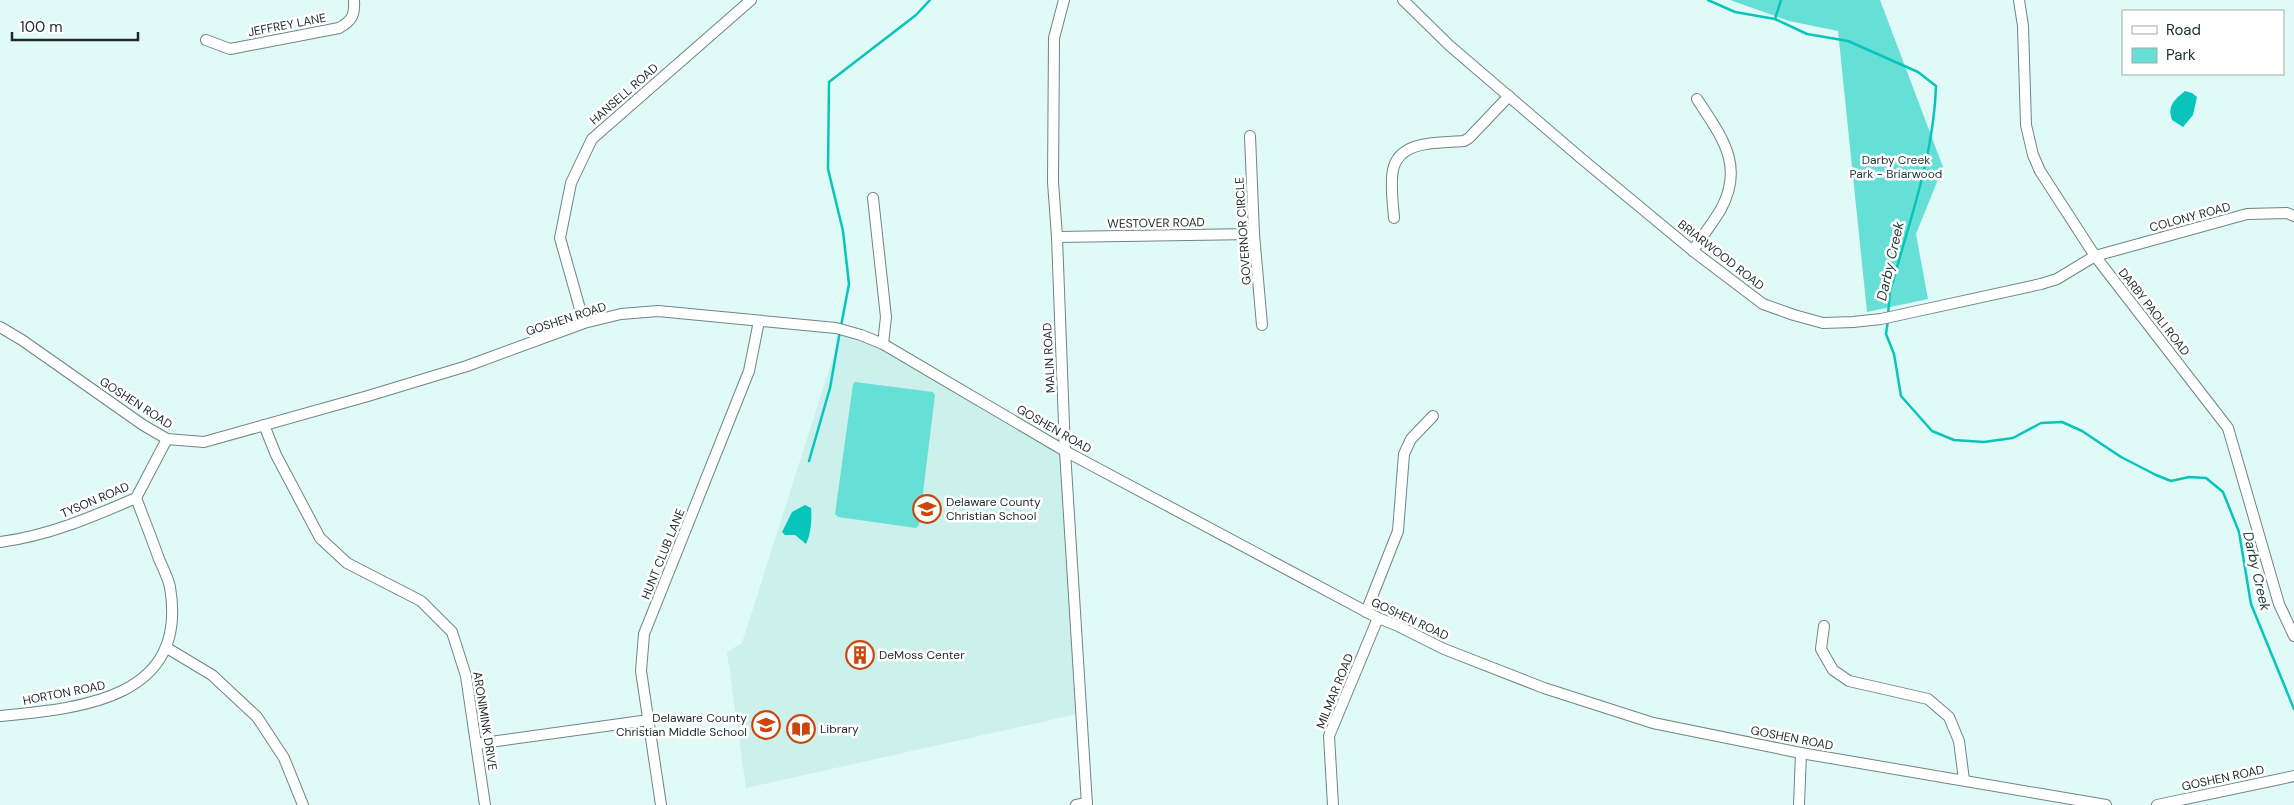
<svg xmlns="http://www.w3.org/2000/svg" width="2294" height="805" font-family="'DM Sans',sans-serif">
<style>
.built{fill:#ccf0ec}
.green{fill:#66dfd6}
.water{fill:#08c5bb}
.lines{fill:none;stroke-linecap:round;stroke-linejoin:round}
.stream{stroke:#08c5bb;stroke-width:2.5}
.minor-casing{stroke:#6e8684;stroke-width:12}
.minor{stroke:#fff;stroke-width:10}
.labels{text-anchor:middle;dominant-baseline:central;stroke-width:5;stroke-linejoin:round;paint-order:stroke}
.street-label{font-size:12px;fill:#1f2928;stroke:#fff}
.park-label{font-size:12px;fill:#213b38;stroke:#fff}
.poi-label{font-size:12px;fill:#1f2928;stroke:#fff;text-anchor:start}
.water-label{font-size:14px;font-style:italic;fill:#243d3b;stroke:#fff}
</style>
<rect width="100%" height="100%" fill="#e0faf7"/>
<path class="built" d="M842,329L861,335L1065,451L1082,713L746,788L727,652L742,643Z"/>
<g class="green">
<path d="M1730,0H1880L1943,167L1916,234L1928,299L1867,312L1838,31L1789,21Z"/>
<path d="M855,382L933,392L935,395L919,525L916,528L838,517L835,514L853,384Z"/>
</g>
<g class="water">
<path d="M2185,91L2192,93L2197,97L2193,115L2183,127L2172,120C2167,106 2174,100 2185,91Z"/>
<path d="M805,505L811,508C812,519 811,534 806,544L795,535H785L782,532L792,512Z"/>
</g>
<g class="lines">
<g class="stream">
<path d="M1708,0L1735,12L1775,19L1807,34L1848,41L1918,72L1936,86C1934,156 1908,225 1890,292L1888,314"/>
<path d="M1775,19L1781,0"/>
<path d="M1888,320L1886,334L1894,354L1901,396L1932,431L1954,440L1984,442L2013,438L2041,423L2062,422L2082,431L2121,457L2156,475L2171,481L2189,477L2206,478L2223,492L2239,532L2251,604L2294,709"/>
<path d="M841,326L849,284L843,231L828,169L829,82L916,15L930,0"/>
<path d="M809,461L830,388L840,331"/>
</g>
<defs>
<g id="minor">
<path d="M1064,0L1054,38L1053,182L1057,237L1065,451L1087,805"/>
<path d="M1403,0L1450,46L1582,159L1693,251L1763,304L1794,315L1823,323L1853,322L1881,319L2041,284L2057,279L2095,256L2247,214L2287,213L2294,216"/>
<path d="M2019,0L2023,26L2026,125L2033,155L2040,171L2095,256L2228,428L2279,604L2294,636"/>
<path d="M206,40L230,49L339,28C352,21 355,15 354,0"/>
<path d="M1250,136L1254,234L1262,325"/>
<path d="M873,198L886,317L883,344"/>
<path d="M1394,218C1393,203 1390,185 1393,170C1399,139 1441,143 1464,141L1469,138L1509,96"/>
<path d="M1057,237L1254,234"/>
<path d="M1693,251C1702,236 1713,223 1721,209C1745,165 1721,136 1697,99"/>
<path d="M584,323L560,238L571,183L592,139L751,0"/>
<path d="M0,327L22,340L143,425L167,439L204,442L368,396L467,366L584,323L621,314L658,311L836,328L861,335L883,344L1065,451L1378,618L1396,625L1444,649L1544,688L1653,723L1801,753L2106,805"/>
<path d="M264,425L276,455L320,538L347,563L421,601L452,632L466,676L485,805"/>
<path d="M0,542C48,536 92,517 136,498L167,439"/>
<path d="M1366,612L1398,531L1404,454L1411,439L1433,416"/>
<path d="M1824,626L1821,649L1833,670L1849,681L1928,699L1949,717L1959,741L1964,780"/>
<path d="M167,648L212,675L257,717L284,758L303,805"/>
<path d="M0,716C82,708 189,699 170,587C168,578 163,568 159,559C152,539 144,519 136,498"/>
<path d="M476,744L649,720"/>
<path d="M661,805L641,671L644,634L749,371L759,321"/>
<path d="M1076,805L1087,803"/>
<path d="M1333,805L1329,736L1378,618"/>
<path d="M1799,805L1801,753"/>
<path d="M2157,805L2294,776"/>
</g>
</defs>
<use href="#minor" class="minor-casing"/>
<use href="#minor" class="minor"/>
</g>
<defs>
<symbol id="school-ring" viewBox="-11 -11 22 22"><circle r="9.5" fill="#fff" stroke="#cb450c" stroke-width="1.5"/><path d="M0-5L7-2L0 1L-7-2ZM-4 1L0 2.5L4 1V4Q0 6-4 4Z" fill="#cb450c"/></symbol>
<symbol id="building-ring" viewBox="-11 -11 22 22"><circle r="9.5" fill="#fff" stroke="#cb450c" stroke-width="1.5"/><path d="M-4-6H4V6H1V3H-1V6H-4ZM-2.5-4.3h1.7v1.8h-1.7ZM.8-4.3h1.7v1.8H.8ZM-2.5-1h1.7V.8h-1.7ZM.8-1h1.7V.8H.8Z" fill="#cb450c"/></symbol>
<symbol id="library-ring" viewBox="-11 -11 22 22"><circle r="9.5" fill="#fff" stroke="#cb450c" stroke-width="1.5"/><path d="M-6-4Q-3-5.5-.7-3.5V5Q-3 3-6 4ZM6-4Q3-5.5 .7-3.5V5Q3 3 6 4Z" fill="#cb450c"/></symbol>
</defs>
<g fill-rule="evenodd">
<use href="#school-ring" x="911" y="493" width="32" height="32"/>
<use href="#building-ring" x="844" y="639" width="32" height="32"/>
<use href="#school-ring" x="750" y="709" width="32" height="32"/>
<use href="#library-ring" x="785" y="713" width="32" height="32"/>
</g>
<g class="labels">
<g class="street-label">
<text transform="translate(287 25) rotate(-11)">JEFFREY LANE</text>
<text transform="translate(624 94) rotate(-41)">HANSELL ROAD</text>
<text transform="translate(2190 217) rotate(-15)">COLONY ROAD</text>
<text transform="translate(1156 223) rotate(-1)">WESTOVER ROAD</text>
<text transform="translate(1243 231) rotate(-94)">GOVERNOR CIRCLE</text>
<text transform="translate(1721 255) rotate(38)">BRIARWOOD ROAD</text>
<text transform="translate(2154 312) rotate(52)">DARBY PAOLI ROAD</text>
<text transform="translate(566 319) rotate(-18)">GOSHEN ROAD</text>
<text transform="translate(1049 358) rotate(-93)">MALIN ROAD</text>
<text transform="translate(136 403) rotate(33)">GOSHEN ROAD</text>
<text transform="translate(1054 429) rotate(30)">GOSHEN ROAD</text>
<text transform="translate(95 500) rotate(-23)">TYSON ROAD</text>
<text transform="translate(663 554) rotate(-68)">HUNT CLUB LANE</text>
<text transform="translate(1410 619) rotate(25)">GOSHEN ROAD</text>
<text transform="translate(1335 691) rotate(-68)">MILMAR ROAD</text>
<text transform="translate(64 693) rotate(-11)">HORTON ROAD</text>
<text transform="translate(485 721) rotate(81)">ARONIMINK DRIVE</text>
<text transform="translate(1792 738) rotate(11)">GOSHEN ROAD</text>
<text transform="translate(2223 778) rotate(-12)">GOSHEN ROAD</text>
</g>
<g class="park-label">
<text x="1896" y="160">Darby Creek<tspan x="1896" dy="14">Park - Briarwood</tspan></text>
</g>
<g class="poi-label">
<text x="946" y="502">Delaware County<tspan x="946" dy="14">Christian School</tspan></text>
<text x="879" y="655">DeMoss Center</text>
<text x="747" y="718" text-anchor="end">Delaware County<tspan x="747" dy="14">Christian Middle School</tspan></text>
<text x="820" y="729">Library</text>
</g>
<g class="water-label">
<text transform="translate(1890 261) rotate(-77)">Darby Creek</text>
<text transform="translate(2257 571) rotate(77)">Darby Creek</text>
</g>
</g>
<rect x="2122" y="10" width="162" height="65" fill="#ffffff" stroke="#a5a9a9"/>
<rect x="2132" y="26" width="25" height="8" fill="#ffffff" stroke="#a5a9a9"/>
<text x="2166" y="35" font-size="15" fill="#1f2928">Road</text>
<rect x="2132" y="48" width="25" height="15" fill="#66dfd6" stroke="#a5a9a9"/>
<text x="2166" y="60" font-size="15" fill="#1f2928">Park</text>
<path d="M12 32v8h126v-8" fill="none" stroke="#1f2928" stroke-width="2.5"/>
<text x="20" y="32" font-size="15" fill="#1f2928" stroke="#ffffff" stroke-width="4" paint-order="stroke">100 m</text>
</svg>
